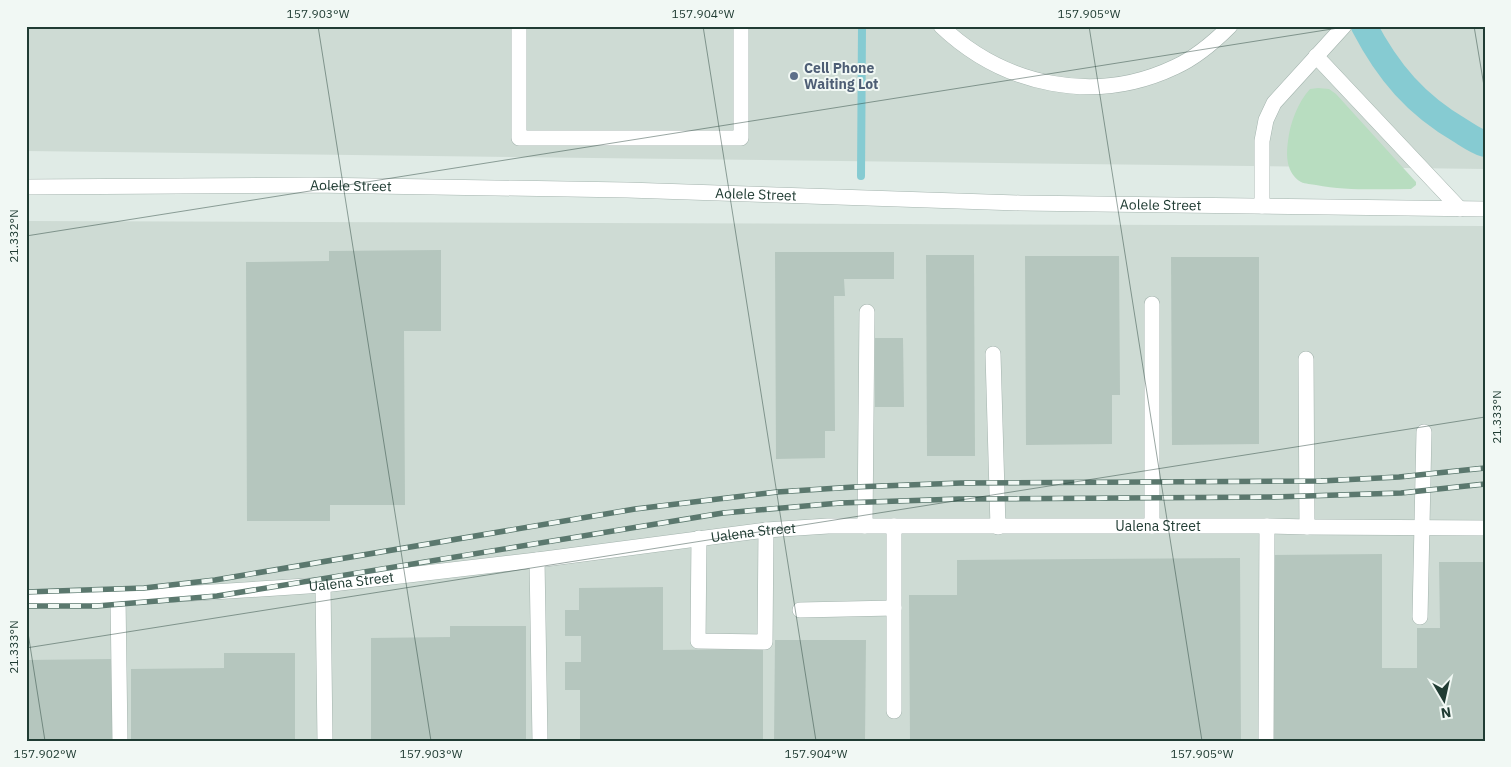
<svg xmlns="http://www.w3.org/2000/svg" width="1511" height="767" font-family="'IBM Plex Sans',sans-serif">
<style>
.built{fill:#cedbd4}
.green{fill:#b8ddc0}
.lines{fill:none;stroke-linecap:round;stroke-linejoin:round}
.stream{stroke:#86cbd2;stroke-width:8}
.canal{stroke:#86cbd2;stroke-width:26}
.building{fill:#b5c6be}
.minor-casing{stroke:#a3b3ad;stroke-width:16}
.minor{stroke:#fff;stroke-width:15}
.rail-casing{stroke:#5b786e;stroke-width:5.5}
.rail{stroke:#f1f8f4;stroke-width:4;stroke-dasharray:11;stroke-linecap:butt}
.ticks{fill:none;stroke:#203c33;stroke-width:1;stroke-opacity:0.45}
.service-dot{fill:#5c6f8a;stroke:#f1f8f4;stroke-width:2}
.labels{text-anchor:middle;dominant-baseline:central;stroke-width:4;stroke-linejoin:round;paint-order:stroke}
.service-label{font-size:14px;font-weight:bold;fill:#4e5e75;stroke:#f1f8f4;text-anchor:start}
.street-label{font-size:14px;fill:#203c33;stroke:#f1f8f4}
.neatline{fill:none;stroke:#203c33;stroke-width:2}
.ticks-label{font-size:12px;text-anchor:middle;fill:#203c33}
</style>
<rect width="100%" height="100%" fill="#e0ebe6"/>
<g class="built">
<path d="M26,26H1485V169L26,151Z"/>
<path d="M26,221L1485,226V741H26Z"/>
</g>
<path class="green" d="M1318,88L1329,89L1336,94L1416,182V185L1411,189C1379,189 1347,191 1316,185C1312,184 1305,184 1301,182C1286,173 1286,155 1288,141C1290,123 1298,102 1310,89Z"/>
<g class="lines">
<path class="stream" d="M861,176L862,26"/>
<path class="canal" d="M1364,26C1388,72 1416,105 1461,131C1469,136 1476,141 1485,144"/>
</g>
<g class="building">
<path d="M441,250V331H404L405,505H330V521H247L246,262L329,261V251Z"/>
<path d="M775,252H894V279H844L845,296H834L835,431H825V458L776,459Z"/>
<path d="M926,255H974L975,456H927Z"/>
<path d="M1025,256H1119L1120,395H1112V444L1026,445Z"/>
<path d="M1171,257H1259V444L1172,445Z"/>
<path d="M875,338H903L904,407H875Z"/>
<path d="M1382,554V668H1417V628H1440L1439,562H1485V741H1271L1270,555Z"/>
<path d="M1240,558L1241,741H910L909,595H957V560Z"/>
<path d="M663,587V650L763,649V741H580V690H565V662H581V636H565V610H579V588Z"/>
<path d="M450,626H526V741H371V638L450,637Z"/>
<path d="M775,640H866L865,741H774Z"/>
<path d="M224,653H295V741H131V669L224,668Z"/>
<path d="M112,659V741H26V660Z"/>
</g>
<g class="lines">
<defs>
<g id="minor">
<path d="M519,26V138H741V26"/>
<path d="M941,26C1004,86 1095,105 1175,67C1195,58 1214,42 1230,26"/>
<path d="M1316,56L1460,209"/>
<path id="s1" d="M26,187L312,185L627,190L1020,203L1485,209"/>
<path d="M1262,206V141L1266,120L1274,103L1344,26"/>
<path d="M1152,304V526"/>
<path d="M993,354L998,527"/>
<path d="M1306,359L1307,527"/>
<path d="M865,526L867,312"/>
<path d="M699,538L698,641L765,642L766,530"/>
<path d="M537,560L540,741"/>
<path d="M323,585L325,741"/>
<path d="M118,598L120,741"/>
<path id="s2" d="M26,599L118,598L323,585L537,560L766,530L828,526H1267L1307,527L1485,528"/>
<path d="M800,610L894,608"/>
<path d="M1420,617L1424,432"/>
<path d="M894,711V526"/>
<path d="M1266,741L1267,526"/>
</g>
</defs>
<use href="#minor" class="minor-casing"/>
<use href="#minor" class="minor"/>
<defs>
<g id="rail">
<path d="M26,592L144,588L215,580L635,509L777,492L854,487L961,483L1321,481L1399,477L1485,468"/>
<path d="M26,606H97L217,596L723,513L840,503L959,499L1274,497L1401,493L1485,484"/>
</g>
</defs>
<use href="#rail" class="rail-casing"/>
<use href="#rail" class="rail"/>
</g>
<path class="ticks" d="M318,26L431,741M703,26L816,741M1089,26L1202,741M1474,26L1485,92M26,236L1351,26M26,620L45,741M26,648L1485,417"/>
<circle class="service-dot" cx="794" cy="76" r="5"/>
<g class="labels">
<g class="service-label">
<text x="804" y="68">Cell Phone<tspan x="804" dy="16">Waiting Lot</tspan></text>
</g>
<g class="street-label">
<text stroke="none"><textPath href="#s1" startOffset="325">Aolele Street</textPath></text>
<text stroke="none"><textPath href="#s1" startOffset="730">Aolele Street</textPath></text>
<text stroke="none"><textPath href="#s1" startOffset="1135">Aolele Street</textPath></text>
<text stroke="none"><textPath href="#s2" startOffset="1136">Ualena Street</textPath></text>
<text stroke="none"><textPath href="#s2" startOffset="731">Ualena Street</textPath></text>
<text stroke="none"><textPath href="#s2" startOffset="326">Ualena Street</textPath></text>
</g>
</g>
<rect width="1511" height="767" fill="none" stroke="#f1f8f4" stroke-width="55"/>
<g transform="translate(1444 700) rotate(171)" stroke="#f1f8f4" stroke-width="4" paint-order="stroke">
<path d="M0-4L9 19L0 12L-9 19Z" fill="#203c33"/>
<text y="-8" font-size="14" font-weight="bold" text-anchor="middle" fill="#203c33">N</text>
</g>
<rect x="28" y="28" width="1456" height="712" class="neatline"/>
<g class="ticks-label">
<text x="318" y="18">157.903°W</text>
<text x="703" y="18">157.904°W</text>
<text x="1089" y="18">157.905°W</text>
<text transform="translate(14 236) rotate(-90)" y="4">21.332°N</text>
<text transform="translate(1497 417) rotate(-90)" y="4">21.333°N</text>
<text transform="translate(14 647) rotate(-90)" y="4">21.333°N</text>
<text x="45" y="758">157.902°W</text>
<text x="431" y="758">157.903°W</text>
<text x="816" y="758">157.904°W</text>
<text x="1202" y="758">157.905°W</text>
</g>
</svg>
